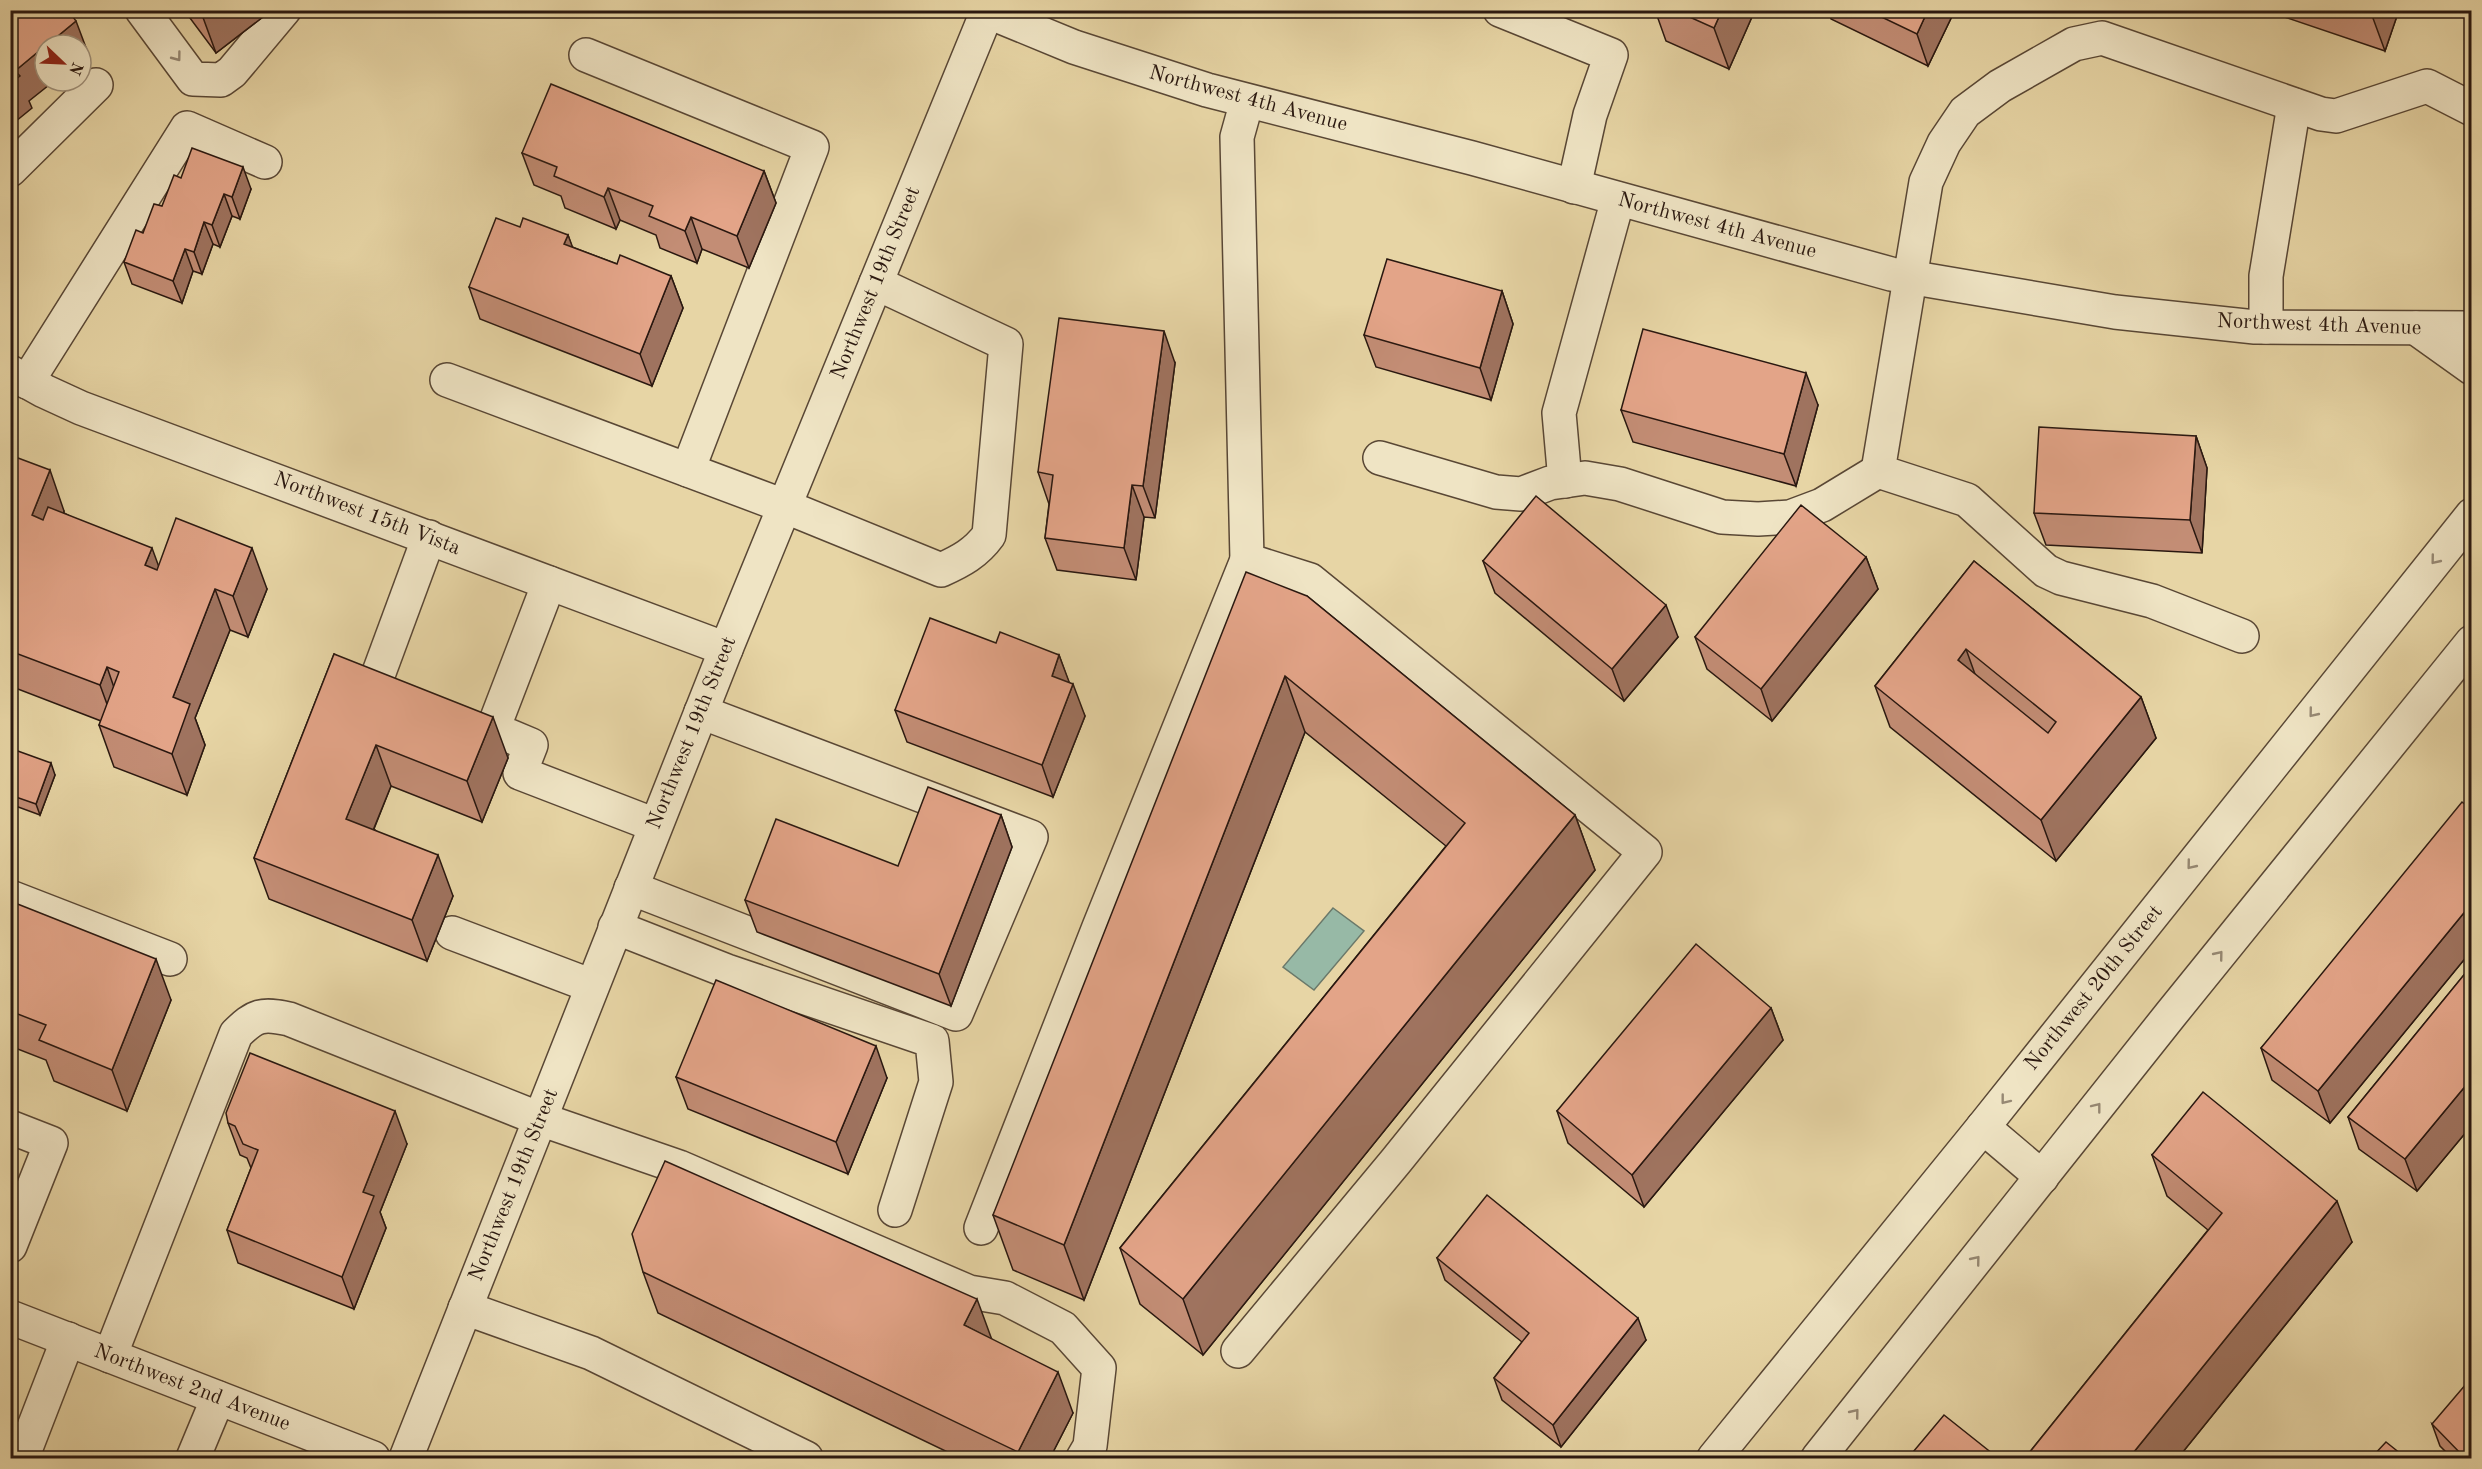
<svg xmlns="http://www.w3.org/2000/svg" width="2482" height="1469" font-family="'Old Standard TT',serif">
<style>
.water{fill:#97b9a6;stroke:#6b796a;stroke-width:1.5}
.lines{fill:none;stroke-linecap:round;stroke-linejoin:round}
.minor-casing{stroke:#594735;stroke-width:36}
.minor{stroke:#efe4c4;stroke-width:33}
.wall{fill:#c38d75;stroke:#2a1810;stroke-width:1.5}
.shaded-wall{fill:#9f735f;stroke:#2a1810;stroke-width:1.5}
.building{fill:#e3a488;stroke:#2a1810;stroke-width:1.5;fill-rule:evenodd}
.oneway{stroke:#968873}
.labels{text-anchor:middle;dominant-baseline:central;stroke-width:4.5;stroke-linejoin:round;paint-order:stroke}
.street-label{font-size:21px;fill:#2a1810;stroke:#efe4c4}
</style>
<rect width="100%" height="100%" fill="#e7d5a5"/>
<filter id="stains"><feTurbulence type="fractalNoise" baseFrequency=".00333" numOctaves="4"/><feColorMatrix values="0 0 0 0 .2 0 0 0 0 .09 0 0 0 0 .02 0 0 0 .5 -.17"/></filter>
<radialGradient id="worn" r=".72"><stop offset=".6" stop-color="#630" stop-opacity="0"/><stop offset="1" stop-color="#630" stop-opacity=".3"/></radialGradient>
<path class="water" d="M1333,908L1364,931L1314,990L1283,967Z"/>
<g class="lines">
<defs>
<g id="minor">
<path d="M142,10L193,79L221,80L232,72L284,10"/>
<path d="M984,10L1074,47L1207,90L1472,158L1891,274L2115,312L2255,327L2472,328"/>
<path d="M1500,10L1611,55L1590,115L1574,187"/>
<path d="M586,55L812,147L688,470"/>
<path d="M10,170L96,85"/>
<path d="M2266,327V276L2294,105"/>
<path d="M2416,328L2472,368"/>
<path d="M10,372L44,391L81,408L726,649"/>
<path d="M447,380L784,506L941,570C961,561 976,553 989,535L1006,344L876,283"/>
<path d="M27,382L187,128L265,162"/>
<path d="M1380,458L1496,492L1521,494L1550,483L1585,478L1620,484L1722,517L1758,519L1790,517L1822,505L1878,471"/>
<path d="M1565,481L1559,413L1618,199"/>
<path d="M549,583L493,729L531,745L520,773L655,825"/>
<path d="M2242,636L2152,601L2061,578L2046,571L1967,500L1878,471L1926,182L1944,143L1965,112L2000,86L2074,44L2102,38L2321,114L2336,116L2427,86L2472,109"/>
<path d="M374,686L429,537"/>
<path d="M631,888L956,1014L1031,837L701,712"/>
<path d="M10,897L170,959"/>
<path d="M615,927L727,971L932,1041L936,1082L895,1210"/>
<path d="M452,933L592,986"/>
<path d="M10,1127L51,1143L10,1246"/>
<path d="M1983,1127L2042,1177"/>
<path d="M981,1228L1099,927L1247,560"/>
<path d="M465,1308L591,1353L806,1458"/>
<path d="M10,1317L373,1458"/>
<path d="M1238,1351L1396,1161L1645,852L1310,580L1247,560L1237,137L1247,101"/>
<path d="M110,1356L236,1034C255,1015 262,1013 289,1019L540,1119L679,1167L969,1292L1005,1298L1063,1328L1099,1368L1090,1446L1083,1458"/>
<path d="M22,1458L68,1339"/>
<path d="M193,1458L218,1398"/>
<path d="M406,1458L726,649L987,12"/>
<path d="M1714,1458L1983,1127L2472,515"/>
<path d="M1818,1458L2171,1014L2472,642"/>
</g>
</defs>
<use href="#minor" class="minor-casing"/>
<use href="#minor" class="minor"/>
</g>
<g class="wall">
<path d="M184,10H272L216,53Z"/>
<path d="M1655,10H1755L1729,69L1666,41Z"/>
<path d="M1828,10H1955L1928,66L1831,19Z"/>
<path d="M2264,10H2399L2385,51Z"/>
<path d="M522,153L764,171L776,203L749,268L702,249L697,263L660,248L656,235L620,220L616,229L565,208L561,196L534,185Z"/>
<path d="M181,178L251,189L240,219L232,216L220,247L213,244L202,274L193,271L182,303L132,284L124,262Z"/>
<path d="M520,227L568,235L572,247L617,264L671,276L683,308L652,386L480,319L469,287Z"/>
<path d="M1502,291L1513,324L1491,400L1376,367L1364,335Z"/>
<path d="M1175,363L1155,518L1144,517L1136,580L1057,570L1045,538L1049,504L1038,472Z"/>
<path d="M1818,405L1796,486L1633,442L1621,410Z"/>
<path d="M2196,436L2207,468L2202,553L2046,545L2034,513Z"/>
<path d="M10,455L64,511V513L158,566L267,589L248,637L230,630L195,718L205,745L187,795L114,767L99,725L101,721L10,686Z"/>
<path d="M1866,557L1878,589L1772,721L1707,669L1695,637Z"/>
<path d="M1483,561L1678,637L1624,701L1495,593Z"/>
<path d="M1974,561L2141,697L2156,738L2056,861L1890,727L1875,686Z"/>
<path d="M1307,596L1575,815L1595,870L1203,1355L1140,1304L1120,1248L1446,846L1305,732L1084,1300L1013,1270L993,1215Z"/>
<path d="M996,643L1059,655L1069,683L1085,716L1053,797L907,742L895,710Z"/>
<path d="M334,654L508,758L482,822L391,786L374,829L453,896L427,961L269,899L254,858Z"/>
<path d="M10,761L55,775L40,815L10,804Z"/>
<path d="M2472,810V950L2330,1123L2272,1080L2261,1048Z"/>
<path d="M1001,815L1012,847L951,1006L757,932L745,900L898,866Z"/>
<path d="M10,901L171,1000L127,1111L54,1081L46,1060L10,1046Z"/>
<path d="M2472,965V1125L2417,1191L2359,1149L2348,1117Z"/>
<path d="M1771,1008L1783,1040L1644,1207L1568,1143L1557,1111Z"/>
<path d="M676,1077L887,1078L848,1174L688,1109Z"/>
<path d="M228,1123L407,1144L380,1212L386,1228L354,1309L238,1263L227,1230L251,1168L247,1158L240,1155Z"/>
<path d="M2152,1155L2352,1242L2178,1458H2025L2208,1230L2167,1196Z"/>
<path d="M1437,1258L1646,1340L1561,1447L1502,1400L1494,1378L1522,1342L1445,1280Z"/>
<path d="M643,1272L1073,1413L1050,1458H960L658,1313Z"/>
<path d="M2432,1424L2472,1458H2452L2440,1446Z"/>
</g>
<g class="shaded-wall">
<path d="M204,10H272L216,53L201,12Z"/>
<path d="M1722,10H1755L1729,69L1714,28Z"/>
<path d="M1928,10H1955L1928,66L1917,34Z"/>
<path d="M2370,10H2399L2385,51Z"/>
<path d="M76,21L88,53L81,58V45H47Z"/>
<path d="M45,46V81H54L29,101L32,108L10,126V84L15,71Z"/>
<path d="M243,167L251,189L240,219L232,197Z"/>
<path d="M764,171L776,203L749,268L737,236Z"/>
<path d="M608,188L620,220L616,229L604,197Z"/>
<path d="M224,194L232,216L220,247L212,225Z"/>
<path d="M691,217L702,249L697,263L685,231Z"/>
<path d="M204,222L213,244L202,274L194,252Z"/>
<path d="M568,235L580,267L564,244Z"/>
<path d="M185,249L193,271L182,303L173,281Z"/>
<path d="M671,276L683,308L652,386L640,354Z"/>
<path d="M1502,291L1513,324L1491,400L1480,368Z"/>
<path d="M1164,331L1175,363L1155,518L1143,486Z"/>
<path d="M1806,373L1818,405L1796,486L1784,454Z"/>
<path d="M2196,436L2207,468L2202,553L2190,520Z"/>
<path d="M50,470L64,511L47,557L32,515Z"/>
<path d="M1132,485L1144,517L1136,580L1124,548Z"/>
<path d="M152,548L167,589L145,565Z"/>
<path d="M252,548L267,589L248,637L233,596Z"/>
<path d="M1866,557L1878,589L1772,721L1761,689Z"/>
<path d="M215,589L230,630L195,718L205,745L187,795L172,754L173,697Z"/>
<path d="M1666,605L1678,637L1624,701L1612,669Z"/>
<path d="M1966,649L1981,691L1958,660Z"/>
<path d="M1059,655L1071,687L1052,676Z"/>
<path d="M107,667L121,708L115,726L100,685Z"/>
<path d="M1285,676L1305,732L1084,1300L1064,1245Z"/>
<path d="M1073,684L1085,716L1053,797L1042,765Z"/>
<path d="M2141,697L2156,738L2056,861L2041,820Z"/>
<path d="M493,717L508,758L482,822L467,781Z"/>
<path d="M376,745L391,786L361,860L346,819Z"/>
<path d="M51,763L55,775L40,815L36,804Z"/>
<path d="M1001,815L1012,847L951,1006L939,974Z"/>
<path d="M1575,815L1595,870L1203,1355L1183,1299Z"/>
<path d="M438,855L453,896L427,961L412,920Z"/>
<path d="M2472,903V950L2330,1123L2318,1091Z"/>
<path d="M156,959L171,1000L127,1111L112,1070Z"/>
<path d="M1771,1008L1783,1040L1644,1207L1632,1175Z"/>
<path d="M876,1046L887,1078L848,1174L836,1142Z"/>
<path d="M2472,1078V1125L2417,1191L2405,1159Z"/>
<path d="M395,1111L407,1144L380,1212L386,1228L354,1309L342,1277L363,1192Z"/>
<path d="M2337,1201L2352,1242L2178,1458H2129Z"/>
<path d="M977,1299L992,1340L964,1325Z"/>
<path d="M1638,1318L1646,1340L1561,1447L1553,1425Z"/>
<path d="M1058,1372L1073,1413L1050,1458H1020L1018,1452Z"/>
</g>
<g class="building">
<path d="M10,10H68L76,21L47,45H45V46L15,71L20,76L10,84Z"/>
<path d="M1674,10H1722L1714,28Z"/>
<path d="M1867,10H1928L1917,34Z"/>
<path d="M551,84L764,171L737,236L691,217L685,231L649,216L653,206L608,188L604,197L554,176L557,167L522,153Z"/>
<path d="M192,148L243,167L232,197L224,194L212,225L204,222L194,252L185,249L173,281L124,262L136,230L143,233L154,204L162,206L174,175L181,178Z"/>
<path d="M496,218L520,227L523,218L568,235L564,244L617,264L620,255L671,276L640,354L469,287Z"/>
<path d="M1387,259L1502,291L1480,368L1364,335Z"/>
<path d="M1059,318L1164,331L1143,486L1132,485L1124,548L1045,538L1053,475L1038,472Z"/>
<path d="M1643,329L1806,373L1784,454L1621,410Z"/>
<path d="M2039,427L2196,436L2190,520L2034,513Z"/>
<path d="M10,455L50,470L32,515L43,520L48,507L152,548L145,565L157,570L176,518L252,548L233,596L215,589L173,697L190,704L172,754L99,725L119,672L107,667L100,685L10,651Z"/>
<path d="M1536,496L1666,605L1612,669L1483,561Z"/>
<path d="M1801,505L1866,557L1761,689L1695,637Z"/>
<path d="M1974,561L2141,697L2041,820L1875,686ZM1966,649L2056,722L2048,733L1958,660Z"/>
<path d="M1246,572L1307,596L1575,815L1183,1299L1120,1248L1465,823L1285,676L1064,1245L993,1215Z"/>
<path d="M930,618L996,643L1000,632L1059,655L1052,676L1073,684L1042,765L895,710Z"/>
<path d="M334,654L493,717L467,781L376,745L346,819L438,855L412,920L254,858Z"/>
<path d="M15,750L51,763L36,804L10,795V761Z"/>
<path d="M928,787L1001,815L939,974L745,900L776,819L898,866Z"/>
<path d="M2462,802L2472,810V903L2318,1091L2261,1048Z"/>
<path d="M10,901L156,959L112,1070L39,1040L46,1025L10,1011Z"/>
<path d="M1696,944L1771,1008L1632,1175L1557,1111Z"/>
<path d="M2472,965V1078L2405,1159L2348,1117Z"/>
<path d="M716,980L876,1046L836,1142L676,1077Z"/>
<path d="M250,1053L395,1111L363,1192L374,1196L342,1277L227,1230L258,1150L243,1144L235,1126L228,1123L226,1113Z"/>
<path d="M2203,1092L2337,1201L2129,1458H2025L2222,1213L2152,1155Z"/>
<path d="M665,1161L977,1299L964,1325L1058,1372L1018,1452L643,1272L632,1234Z"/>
<path d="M1487,1195L1638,1318L1553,1425L1494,1378L1529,1333L1437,1258Z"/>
<path d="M2472,1377V1458H2465L2432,1424Z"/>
<path d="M1944,1415L1998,1458H1908Z"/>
<path d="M2386,1442L2406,1458H2371Z"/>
</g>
<defs><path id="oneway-chevron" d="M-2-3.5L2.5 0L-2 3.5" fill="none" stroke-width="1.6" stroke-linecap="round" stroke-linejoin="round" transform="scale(1.5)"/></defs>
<g class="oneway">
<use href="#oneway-chevron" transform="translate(177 57) rotate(53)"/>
<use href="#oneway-chevron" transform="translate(2435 560) rotate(129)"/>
<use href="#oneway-chevron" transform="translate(2313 713) rotate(129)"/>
<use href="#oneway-chevron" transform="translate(2191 865) rotate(129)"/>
<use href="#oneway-chevron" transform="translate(2219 955) rotate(-51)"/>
<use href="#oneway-chevron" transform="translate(2005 1100) rotate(128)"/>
<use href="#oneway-chevron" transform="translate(2097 1107) rotate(-52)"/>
<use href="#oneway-chevron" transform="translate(1976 1260) rotate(-51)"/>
<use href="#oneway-chevron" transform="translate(1855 1413) rotate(-51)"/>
</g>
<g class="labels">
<g class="street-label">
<text transform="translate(1248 99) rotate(15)">Northwest 4th Avenue</text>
<text transform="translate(1717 226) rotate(15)">Northwest 4th Avenue</text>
<text transform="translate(876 283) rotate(-68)">Northwest 19th Street</text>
<text transform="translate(2319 325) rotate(2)">Northwest 4th Avenue</text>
<text transform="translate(367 514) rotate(21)">Northwest 15th Vista</text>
<text transform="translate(692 733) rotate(-68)">Northwest 19th Street</text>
<text transform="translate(2094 988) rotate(-51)">Northwest 20th Street</text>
<text transform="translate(514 1185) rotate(-68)">Northwest 19th Street</text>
<text transform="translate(192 1388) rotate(21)">Northwest 2nd Avenue</text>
</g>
</g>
<rect width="2482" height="1469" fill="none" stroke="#e7d5a5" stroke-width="36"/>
<rect x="12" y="12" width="2458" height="1445" fill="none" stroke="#2a1810" stroke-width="3"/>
<rect x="18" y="18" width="2446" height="1433" fill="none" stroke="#2a1810" stroke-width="1.5"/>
<g transform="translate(63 63) rotate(113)"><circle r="28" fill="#efe4c4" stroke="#a0927c" stroke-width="1.5"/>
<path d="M0-4.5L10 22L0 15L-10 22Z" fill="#8f2418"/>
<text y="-9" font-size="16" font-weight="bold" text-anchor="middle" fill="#2a1810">N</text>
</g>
<rect width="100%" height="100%" filter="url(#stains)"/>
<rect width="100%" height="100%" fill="url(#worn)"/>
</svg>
